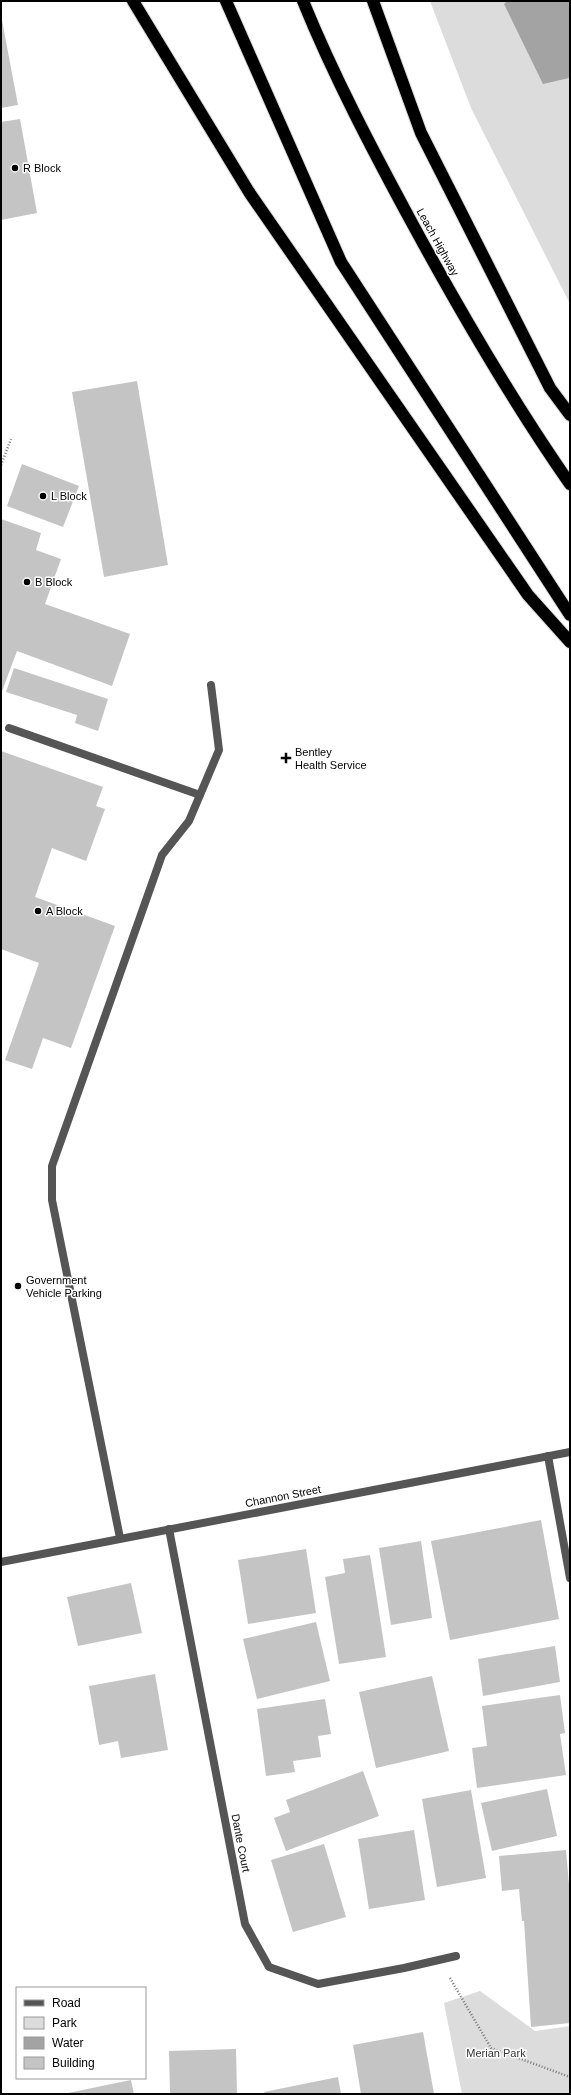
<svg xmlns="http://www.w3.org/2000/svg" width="571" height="2095" font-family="Arial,sans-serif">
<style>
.green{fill:#dcdcdc}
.water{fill:#a3a3a3}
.building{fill:#c4c4c4}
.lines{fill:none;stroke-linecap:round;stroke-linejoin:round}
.motorway-casing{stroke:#dbdbdb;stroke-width:14}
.path{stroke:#777;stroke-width:2.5;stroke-dasharray:1 2;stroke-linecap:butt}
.service{stroke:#555;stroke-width:8}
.minor{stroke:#555;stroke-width:8}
.motorway{stroke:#000;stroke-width:12}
.poi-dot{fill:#000;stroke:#fff;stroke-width:1.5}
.labels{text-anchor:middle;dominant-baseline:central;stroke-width:3;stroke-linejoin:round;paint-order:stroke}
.poi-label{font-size:11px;fill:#000;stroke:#fff;text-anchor:start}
.street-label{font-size:11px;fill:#000;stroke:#fff}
.park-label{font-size:11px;fill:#333;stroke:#fff}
</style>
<rect width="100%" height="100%" fill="#fff"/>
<g class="green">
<path d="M430,1H570V304L471,108Z"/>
<path d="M480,1991L535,2031L570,2026V2094H462L444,2003Z"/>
</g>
<path class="water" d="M507,1H570L569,78L543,84L504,4Z"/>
<g class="building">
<path d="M1,15L18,105L1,108Z"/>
<path d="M20,119L37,213L1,220V122Z"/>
<path d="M137,381L168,565L104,577L72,392Z"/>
<path d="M22,464L79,486L63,527L7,506Z"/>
<path d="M1,519L41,533L36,550L61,559L45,604L130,634L112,686L17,651L1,694Z"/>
<path d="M14,668L108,699L98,731L75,723L77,715L6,692Z"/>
<path d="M1,751L103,787L96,806L105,809L86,861L52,848L35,897L115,926L71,1048L43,1038L32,1069L5,1060L39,963L1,949Z"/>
<path d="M541,1520L559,1619L450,1640L431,1541Z"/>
<path d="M421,1541L432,1618L391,1625L379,1548Z"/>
<path d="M306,1549L316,1613L248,1624L238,1560Z"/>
<path d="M370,1555L386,1657L339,1664L325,1577L345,1573L343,1559Z"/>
<path d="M131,1583L142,1633L78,1646L67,1597Z"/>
<path d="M316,1622L330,1681L257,1699L243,1639Z"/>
<path d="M555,1646L560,1682L483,1696L478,1659Z"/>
<path d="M155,1674L168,1750L121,1758L118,1741L99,1745L89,1686Z"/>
<path d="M432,1676L449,1751L376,1768L359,1692Z"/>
<path d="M560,1695L565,1733L560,1734L566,1775L477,1788L472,1748L487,1746L482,1706Z"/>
<path d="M325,1699L331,1734L318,1736L321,1757L293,1761L295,1772L266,1776L257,1709Z"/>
<path d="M363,1771L379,1816L286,1851L274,1818L290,1812L286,1800Z"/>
<path d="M547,1789L557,1836L492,1851L481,1803Z"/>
<path d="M471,1790L486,1878L437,1887L422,1799Z"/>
<path d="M414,1830L425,1900L369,1909L358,1839Z"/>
<path d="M324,1844L346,1917L293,1932L271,1860Z"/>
<path d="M566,1850L570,1896V2023L531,2027L524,1921H522L519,1889L502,1891L499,1856Z"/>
<path d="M423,2032L434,2094H361L353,2045Z"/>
<path d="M236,2049L237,2094H170L169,2051Z"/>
<path d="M338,2077L341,2094H265L264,2092Z"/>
<path d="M131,2080L134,2094H68V2093Z"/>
</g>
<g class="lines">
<defs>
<g id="motorway">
<path d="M133,1L249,192L528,595L570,642"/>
<path d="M226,1L341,262L570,615"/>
<path d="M303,1C334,77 373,151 412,223C461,313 512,401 570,484"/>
<path d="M373,1L421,133L550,388L570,415"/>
</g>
</defs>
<use href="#motorway" class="motorway-casing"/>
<g class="path">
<path d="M1,465L11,439"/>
<path d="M450,1978L491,2048L570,2077"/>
</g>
<g class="service">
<path d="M9,728L200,795"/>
<path d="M548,1456L570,1578"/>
<path d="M120,1538L52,1200V1166L162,855L189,821L219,750L211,685"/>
</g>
<g class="minor">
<path d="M169,1529L245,1924L269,1967L318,1984L404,1968L456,1956"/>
<path d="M1,1562L570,1452"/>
</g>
<use href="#motorway" class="motorway"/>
</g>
<g class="poi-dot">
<circle cx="15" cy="168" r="4"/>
<circle cx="43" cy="496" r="4"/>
<circle cx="27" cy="582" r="4"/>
<path d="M284 752h4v4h4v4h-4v4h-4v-4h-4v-4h4z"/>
<circle cx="38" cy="911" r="4"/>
<circle cx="18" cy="1286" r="4"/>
</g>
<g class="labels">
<g class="poi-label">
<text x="23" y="168">R Block</text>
<text x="51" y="496">L Block</text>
<text x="35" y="582">B Block</text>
<text x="295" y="752">Bentley<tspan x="295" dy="13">Health Service</tspan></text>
<text x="46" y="911">A Block</text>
<text x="26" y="1280">Government<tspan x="26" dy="13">Vehicle Parking</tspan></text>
</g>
<g class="street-label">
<text transform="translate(438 242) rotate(61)">Leach Highway</text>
<text transform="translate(283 1496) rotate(-11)">Channon Street</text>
<text transform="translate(241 1843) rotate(79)">Dante Court</text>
</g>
<g class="park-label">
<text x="496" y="2053">Merian Park</text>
</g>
</g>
<rect width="571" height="2095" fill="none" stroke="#000000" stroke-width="4"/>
<rect x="16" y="1987" width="130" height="92" fill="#ffffff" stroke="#999999"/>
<rect x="24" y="2000" width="20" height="6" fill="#555555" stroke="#999999"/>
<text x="52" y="2007" font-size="12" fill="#000000">Road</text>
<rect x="24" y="2017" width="20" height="12" fill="#dcdcdc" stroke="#999999"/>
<text x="52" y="2027" font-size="12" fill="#000000">Park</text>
<rect x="24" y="2037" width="20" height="12" fill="#a3a3a3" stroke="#999999"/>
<text x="52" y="2047" font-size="12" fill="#000000">Water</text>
<rect x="24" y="2057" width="20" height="12" fill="#c4c4c4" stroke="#999999"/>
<text x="52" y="2067" font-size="12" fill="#000000">Building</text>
</svg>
